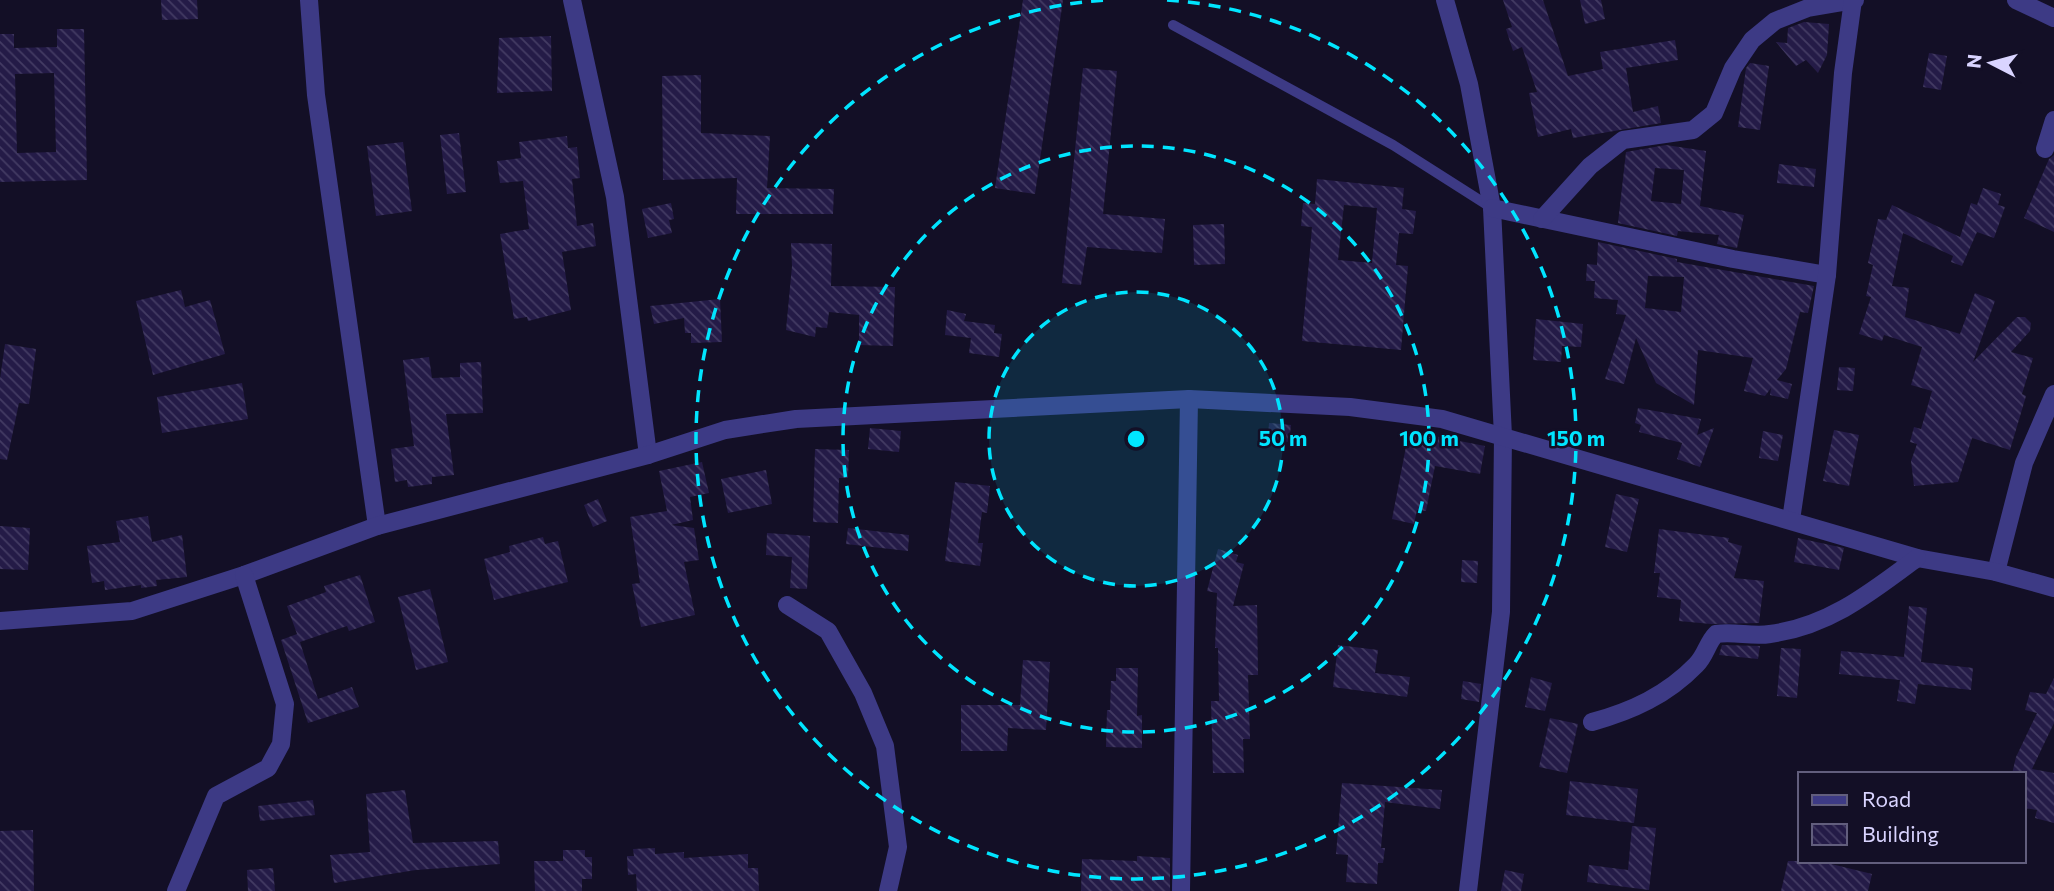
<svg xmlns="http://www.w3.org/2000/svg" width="2054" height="891" font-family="Commissioner,sans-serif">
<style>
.building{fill:url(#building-back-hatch);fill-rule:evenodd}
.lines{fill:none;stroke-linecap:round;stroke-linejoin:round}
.lane{stroke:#3d3a85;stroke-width:10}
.street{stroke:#3d3a85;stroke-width:18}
.ring{fill:none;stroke:#00e5ff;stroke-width:3.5;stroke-dasharray:12 9}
.centre{fill:#00e5ff;stroke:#130f26;stroke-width:3.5}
.ring-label{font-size:21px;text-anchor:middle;font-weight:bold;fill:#00e5ff;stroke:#130f26;stroke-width:5;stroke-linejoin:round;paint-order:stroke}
</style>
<defs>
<pattern id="building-back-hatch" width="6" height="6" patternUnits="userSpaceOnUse" patternTransform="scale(1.75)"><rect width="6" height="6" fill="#241b47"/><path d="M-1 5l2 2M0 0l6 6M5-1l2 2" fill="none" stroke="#433b63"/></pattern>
</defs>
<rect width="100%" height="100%" fill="#130f26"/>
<g class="building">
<path d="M161,0H197L198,19L162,20Z"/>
<path d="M1023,0H1063L1035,194L995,188Z"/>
<path d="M1503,0H1543L1568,76L1603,69L1600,52L1675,40L1678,60L1626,68L1633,112L1658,106L1661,123L1573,138L1571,129L1538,137L1529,93L1537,92L1522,47L1513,51L1506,29L1512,27Z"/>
<path d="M1580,0H1601L1605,19L1585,24Z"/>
<path d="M1804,22L1829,24L1827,55L1818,73L1806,60L1796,66L1776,42L1787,43L1788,28Z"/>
<path d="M57,29H84L87,180L0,182V34H14V48L57,47ZM54,73L56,152L17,153L15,74Z"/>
<path d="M551,36L552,91L497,93L499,38Z"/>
<path d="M1929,53L1947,56L1941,90L1923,87Z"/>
<path d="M1750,63L1769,66L1760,130L1738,127L1746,68Z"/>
<path d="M1083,68L1117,71L1103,214L1165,219L1162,253L1087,247L1081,285L1062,283Z"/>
<path d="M701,75V133L770,136L767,188L834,189L833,214H736L737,178L663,180L662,76Z"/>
<path d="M459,133L466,192L447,194L440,135Z"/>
<path d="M567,136L568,148L577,147L580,178L572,179L577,226L593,223L596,246L562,252L571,310L528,321L527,317L514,319L500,234L529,229L523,181L500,183L497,161L521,158L519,142Z"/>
<path d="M403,142L412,211L376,216L367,146Z"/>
<path d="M1666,145L1706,151L1700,206L1744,215L1737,248L1717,244L1719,235L1678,231L1677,236L1618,223L1626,152ZM1655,168L1684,170L1681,204L1651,201Z"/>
<path d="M2054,155V232L2024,218L2049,159Z"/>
<path d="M1779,164L1816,169L1814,187L1777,183Z"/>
<path d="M1317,179L1404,188L1402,209L1416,211L1413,234L1399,233L1396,265L1408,266L1401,350L1302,341L1312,227L1301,226L1303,203L1315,204ZM1344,205L1377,208L1372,263L1338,260Z"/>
<path d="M1983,188L2001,194L1998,205L2005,207L1994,238L1977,232L1962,266L1951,262L1953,256L1903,233L1892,286L1909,288L1905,317L1960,334L1975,293L1995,301L1973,362L2017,317H2025L2031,323L2030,331L2011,352L2033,358L2022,394L2026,396L2010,450L1972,438L1958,482L1914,486L1911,461L1917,444L1910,442L1914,427L1921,429L1932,391L1911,385L1922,347L1884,335L1882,341L1859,334L1871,297L1866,296L1873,265L1868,263L1878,219L1886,220L1892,205L1960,237L1971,203L1977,205Z"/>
<path d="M671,203L674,219L669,220L672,233L648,238L642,209Z"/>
<path d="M1224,224L1225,264L1194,265L1193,225Z"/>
<path d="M1598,242L1677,259V262L1814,286L1808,313L1800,312L1786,369L1777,380L1792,384L1788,399L1770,395L1771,388L1765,396L1744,391L1753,358L1698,350L1694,405L1656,383L1636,338L1624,384L1605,379L1626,315L1616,314L1618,300L1594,298L1595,281H1586L1587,264L1597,265ZM1648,276L1684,277L1681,312L1645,308Z"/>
<path d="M791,243L832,244L831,286L895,287L893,346L859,345V315L829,312L827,328L816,327L815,337L786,330L792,266Z"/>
<path d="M181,290L185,307L210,300L225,354L153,375L136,301Z"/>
<path d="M720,299L722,342L691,343V333H685L684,318L654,324L650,306Z"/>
<path d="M947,310L966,314L964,321L995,325L994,333L1002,334L999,357L969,353L971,338L945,335Z"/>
<path d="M1536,319L1583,324L1581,347L1562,346L1561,362L1533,360Z"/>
<path d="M5,344L36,349L29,404L19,403L7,460L0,459V379Z"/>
<path d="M429,357L432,378L460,377V363L481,362L483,413L446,414L454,475L432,477V484L408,487L407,480L395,482L391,449L414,446L403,360Z"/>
<path d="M1839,367L1855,368L1853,391L1837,390Z"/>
<path d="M242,383L248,419L162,433L157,397Z"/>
<path d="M1638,408L1701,419L1697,435L1714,428L1700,467L1677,459L1682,443L1639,432L1641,425L1635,423Z"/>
<path d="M1269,423L1291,425L1289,442L1268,439Z"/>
<path d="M870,428L901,431L899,452L868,449Z"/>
<path d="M1834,430L1859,435L1849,486L1823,481Z"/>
<path d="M1409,431L1485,446L1480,474L1435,466L1426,511L1417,510L1414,524L1392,519Z"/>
<path d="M1763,431L1783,435L1778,461L1759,458Z"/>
<path d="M815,449L849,450L848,478H839L838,523L813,522Z"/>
<path d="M702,462L709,493L690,497L693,520L671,525L694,528L699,560L684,562L695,615L641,627L632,584L640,583L630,517L667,511L659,471Z"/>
<path d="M766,470L772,504L728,513L721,479Z"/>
<path d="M955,482L990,486L987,513L982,512L978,543H983L980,566L945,561Z"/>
<path d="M1616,494L1639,499L1627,552L1605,547Z"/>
<path d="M598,499L607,521L593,527L584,505Z"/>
<path d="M148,516L152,542L182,535L187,577L156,580L157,586L141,588V585L105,590L104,581L92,583L87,546L120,542L116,521Z"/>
<path d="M0,526L30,528L28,570L0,569Z"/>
<path d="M848,528L909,535L908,551L846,544Z"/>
<path d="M1659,529L1729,538L1728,542L1742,546L1734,578L1764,581L1759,623L1711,624L1679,621L1681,600L1657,597L1660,573H1654Z"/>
<path d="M767,533L810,536L807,589L790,588L792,557L766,555Z"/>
<path d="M543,537L545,544L558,541L568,582L494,600L484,559L510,552L509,546Z"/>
<path d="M1798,538L1844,548L1839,570L1794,562Z"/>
<path d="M1218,549L1238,555L1236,562L1244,564L1233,606L1257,605L1258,675H1248L1250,739H1243L1244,773H1213L1211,701H1219L1218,648H1215L1217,593L1207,591Z"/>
<path d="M1462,560L1478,561L1477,583L1461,582Z"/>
<path d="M360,575L375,622L349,631L347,626L300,642L318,699L352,687L359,707L308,723L281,640L297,634L287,606L326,592L324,586Z"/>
<path d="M430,589L448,662L416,670L398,597Z"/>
<path d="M1909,606L1927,608L1921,662L1973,668L1971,690L1918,684L1915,704L1897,701L1900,680L1839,674L1841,651L1904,657Z"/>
<path d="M1338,645L1378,650L1375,673L1410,677L1407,697L1333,687Z"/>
<path d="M1722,645L1760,646L1758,659L1719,655Z"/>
<path d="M1781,648L1801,649L1797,698L1777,696Z"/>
<path d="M1023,660L1050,662L1046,730L1008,728L1007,751H961V705H1020Z"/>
<path d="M1116,668H1138L1137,716L1142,715V748L1106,747L1107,710H1110L1111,681H1116Z"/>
<path d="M1531,677L1552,683L1545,711L1525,707Z"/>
<path d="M2054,678V723L2032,769L2054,773V823L2035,818L2037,810L2024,808V774H2012L2016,757L2037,713L2025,710L2030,692L2046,694Z"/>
<path d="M1463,681L1481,684L1479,702L1461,699Z"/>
<path d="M1550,718L1578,724L1567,773L1539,767Z"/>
<path d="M1570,781L1638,789L1634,823L1566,815Z"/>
<path d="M1342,783L1442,790L1440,809L1385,802L1381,848H1385L1383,863H1378L1377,884L1346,882L1348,855L1336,854Z"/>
<path d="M405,790L413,843L498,841L500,864L416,870L334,883L330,855L370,852L366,794Z"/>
<path d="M313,800L315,815L260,821L258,806Z"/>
<path d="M1632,826L1656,828L1649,890L1587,882L1589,865L1628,870Z"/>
<path d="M33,830L34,891H0V831Z"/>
<path d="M655,848V854L684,852V858L748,854V868H758L759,891H637L636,874L628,875L627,856H634L633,849Z"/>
<path d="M563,850H585V857H592V879H582V891H535L534,861H563Z"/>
<path d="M1137,856L1170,858V891H1081L1082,859L1137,861Z"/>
<path d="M1788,861H1819L1872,874L1868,891H1781Z"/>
<path d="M273,868L275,891H248L247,870Z"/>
<path d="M1505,870L1524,874L1521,891H1501Z"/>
</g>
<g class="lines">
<path class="lane" d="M1173,25L1393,145L1492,208"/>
<g class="street">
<path d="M309,0L316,95L377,526"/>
<path d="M572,0L615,197L648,455"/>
<path d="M1445,0L1469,84L1492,208L1503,436L1501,612L1468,891"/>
<path d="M2016,0L2054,18"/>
<path d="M2045,149L2054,120"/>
<path d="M1492,208L1733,259L1827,275"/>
<path d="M1542,219L1590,166L1623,140L1693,130L1714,113L1733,68L1752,40L1775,21L1808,8L1855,0"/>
<path d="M1791,520L1827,275L1843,73L1853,0"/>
<path d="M1996,572L2024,463L2054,394"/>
<path d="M787,605L828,631L863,693L885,746L898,847L888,891"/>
<path d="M0,621L132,611L244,575L377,526L648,455L725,430L796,419L1189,399L1350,407L1442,419L1917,558L1996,572L2054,588"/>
<path d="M1592,722C1632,711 1667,695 1696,665C1706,655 1707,643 1716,634C1734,631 1752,637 1770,634C1829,626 1870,593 1917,558"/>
<path d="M176,891L216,796L268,768L281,744L285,704L244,575"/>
<path d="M1181,891L1189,399"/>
</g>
</g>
<circle cx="1136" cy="439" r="147" fill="#00e5ff" fill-opacity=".12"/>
<g class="ring">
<circle cx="1136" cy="439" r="147"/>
<circle cx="1136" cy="439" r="293"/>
<path d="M1167 0A440 440 0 1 1 1105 0"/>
</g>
<circle cx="1136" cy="439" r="10" class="centre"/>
<g class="ring-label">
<text x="1283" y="446">50 m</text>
<text x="1429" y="446">100 m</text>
<text x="1576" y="446">150 m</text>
</g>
<rect x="1798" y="772" width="228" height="91" fill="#130f26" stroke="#625e7d" stroke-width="2"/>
<rect x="1812" y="795" width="35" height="10" fill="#3d3a85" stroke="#625e7d" stroke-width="2"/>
<text x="1862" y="807" font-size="21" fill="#d9d4ff">Road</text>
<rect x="1812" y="824" width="35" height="21" fill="url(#building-back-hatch)" stroke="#625e7d" stroke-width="2"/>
<text x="1862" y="842" font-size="21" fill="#d9d4ff">Building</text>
<g transform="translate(1991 63) rotate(276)" stroke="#130f26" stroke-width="5" paint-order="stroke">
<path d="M0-5L12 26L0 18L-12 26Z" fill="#d9d4ff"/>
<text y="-10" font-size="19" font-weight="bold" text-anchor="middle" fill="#d9d4ff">N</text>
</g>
</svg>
